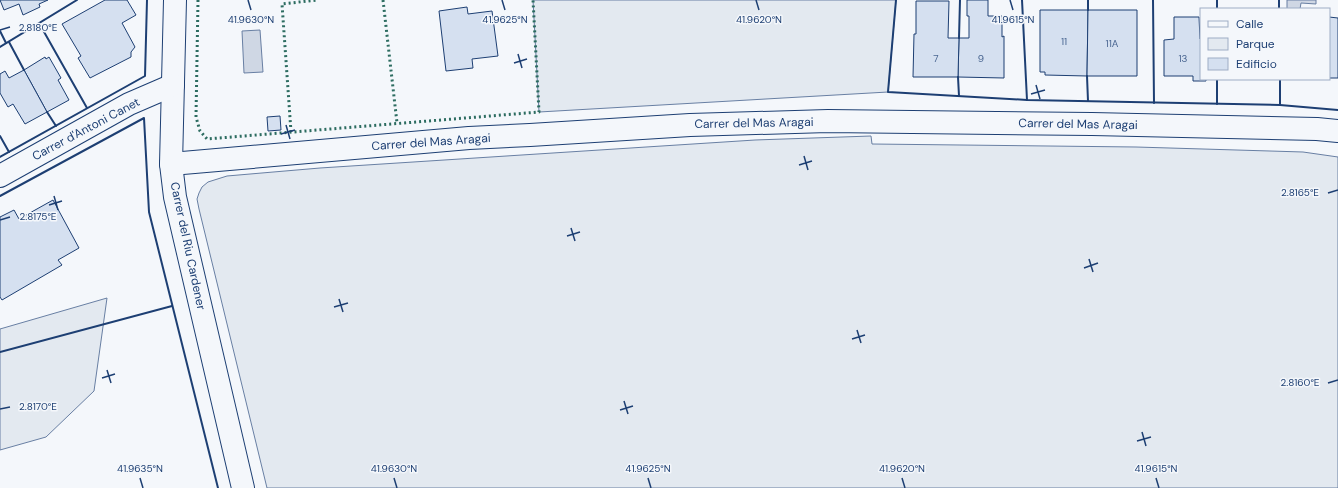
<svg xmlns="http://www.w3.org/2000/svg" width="1338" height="488" font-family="'DM Sans',sans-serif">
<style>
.green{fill:#e3e9f0;stroke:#687fa3}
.water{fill:#cfd7e4;stroke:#687fa3}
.building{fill:#d5e0f0;stroke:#1d3f73}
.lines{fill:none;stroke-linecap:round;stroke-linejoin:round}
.minor-casing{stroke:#1d3f73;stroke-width:24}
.minor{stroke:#f4f7fb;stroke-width:22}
.hedge{stroke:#2c6c60;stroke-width:3;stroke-dasharray:2 3;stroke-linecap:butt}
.wall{stroke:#1d3f73;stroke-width:2}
.ticks{fill:none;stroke:#1d3f73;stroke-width:1.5}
.labels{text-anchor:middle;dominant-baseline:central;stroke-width:3;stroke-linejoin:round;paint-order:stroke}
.number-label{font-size:10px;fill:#4b6792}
.street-label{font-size:12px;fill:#1d3f73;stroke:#f4f7fb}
.ticks-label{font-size:10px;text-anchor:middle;fill:#1d3f73;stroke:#f4f7fb;stroke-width:3;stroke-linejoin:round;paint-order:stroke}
</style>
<rect width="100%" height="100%" fill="#f4f7fb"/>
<g class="green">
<path d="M533,0H896L888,92L539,112Z"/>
<path d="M871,136L872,144L1136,147L1303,152L1338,157V488H267L199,209L197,199L199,193L202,187L208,182L227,176L320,168L755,140Z"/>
<path d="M107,298L94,391L46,437L0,450V329Z"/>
</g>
<g class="water">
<path d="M1287,0H1316V4L1301,3L1300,9H1287Z"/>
<path d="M260,30L263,72L244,73L242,31Z"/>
</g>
<g class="building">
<path d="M0,0H48L39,4L40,7L23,15L19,4L4,10Z"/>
<path d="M105,0H127L136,15L122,23L135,47L131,52V57L90,78L78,58L81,56L62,24Z"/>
<path d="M967,0H988V16H1002V37L1004,36V78L958,77L959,38H969V16H967Z"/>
<path d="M916,1H949L948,38H959L958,77H913L914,34H916Z"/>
<path d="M467,7L468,14L492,11L498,56L472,59L473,68L446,71L439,11Z"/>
<path d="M1040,10H1088L1087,76L1045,75V72H1040Z"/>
<path d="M1088,10H1137V76H1087Z"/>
<path d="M1174,17H1199L1200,39H1201V79H1206V81H1193V76H1164V40L1174,39Z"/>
<path d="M1329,17L1338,18V78H1329Z"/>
<path d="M45,57L46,59L49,57L61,78L58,80L69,100L47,112L24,70Z"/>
<path d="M24,70L47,112L25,124L13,104L8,107L0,93V74L5,71L9,78Z"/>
<path d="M280,116L281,130L268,131L267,117Z"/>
<path d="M53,200L79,248L58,260L62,265L2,300L0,297V217L14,210L19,219Z"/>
</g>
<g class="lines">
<defs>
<g id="minor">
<path d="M175,0L171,164L175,197L243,488"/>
<path d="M171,164L469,138L530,135L690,125L828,121L1092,124L1317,129L1338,131"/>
<path d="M0,176L129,104L173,85"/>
</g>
</defs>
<use href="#minor" class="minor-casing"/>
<use href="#minor" class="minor"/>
<g class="hedge">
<path d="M198,0L196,117L200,131L207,139L539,112L533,0"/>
<path d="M383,0L397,123"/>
<path d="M291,132L282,4L317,0"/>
</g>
<g class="wall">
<path d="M896,0L888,92L1027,100L1280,105L1338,110"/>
<path d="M1022,0L1027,100"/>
<path d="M1088,0V10"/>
<path d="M1153,0L1154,103"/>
<path d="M1279,0V9"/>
<path d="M1217,9V0"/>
<path d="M39,23L87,108"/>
<path d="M0,31L6,43"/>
<path d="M959,38L960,0"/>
<path d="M9,42L24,70"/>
<path d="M0,47L77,0"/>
<path d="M1087,76L1088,101"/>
<path d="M958,77L959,96"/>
<path d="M1280,79V105"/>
<path d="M1217,104V79"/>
<path d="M47,112L56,126"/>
<path d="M0,136L9,152"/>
<path d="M0,157L145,76L147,0"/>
<path d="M0,196L144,118L149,212L218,488"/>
<path d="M0,352L172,306"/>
</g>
</g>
<path class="ticks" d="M248,0L251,10M502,0L505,10M756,0L759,10M1010,0L1013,10M0,30L10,27M518,54L522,68M514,63L527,59M1036,85L1040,99M1031,94L1045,90M286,125L290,139M281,134L295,130M804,156L808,170M799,165L812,161M1328,193L1338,190M54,196L58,210M49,205L62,201M0,220L10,217M571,228L575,241M567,236L580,232M1089,259L1093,272M1084,268L1098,263M339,299L343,312M334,307L348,303M857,330L861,343M852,339L865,335M107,370L111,383M102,378L115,374M1328,383L1338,380M624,401L628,414M0,409L10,407M620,410L633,406M1142,432L1146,446M1137,441L1151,437M140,478L143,488M394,478L397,488M648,478L651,488M902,478L905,488M1156,478L1159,488"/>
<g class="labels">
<g class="number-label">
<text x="1064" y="41">11</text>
<text x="1112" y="43">11A</text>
<text x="936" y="58">7</text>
<text x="981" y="58">9</text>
<text x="1183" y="58">13</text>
</g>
<g class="street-label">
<text transform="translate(754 123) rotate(-1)">Carrer del Mas Aragai</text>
<text transform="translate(1078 124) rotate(1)">Carrer del Mas Aragai</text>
<text transform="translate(86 129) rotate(-28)">Carrer d'Antoni Canet</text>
<text transform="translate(431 142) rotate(-4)">Carrer del Mas Aragai</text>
<text transform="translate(188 246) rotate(78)">Carrer del Riu Cardener</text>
</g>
</g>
<g class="ticks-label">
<text x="251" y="23">41.9630°N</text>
<text x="505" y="23">41.9625°N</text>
<text x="759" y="23">41.9620°N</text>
<text x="1013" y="23">41.9615°N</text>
<text x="38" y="31">2.8180°E</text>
<text x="1300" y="196">2.8165°E</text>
<text x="38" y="220">2.8175°E</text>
<text x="1300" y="386">2.8160°E</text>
<text x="38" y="410">2.8170°E</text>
<text x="140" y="472">41.9635°N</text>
<text x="394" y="472">41.9630°N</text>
<text x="648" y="472">41.9625°N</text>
<text x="902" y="472">41.9620°N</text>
<text x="1156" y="472">41.9615°N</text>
</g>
<rect x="1200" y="8" width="130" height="72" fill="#f4f7fb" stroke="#9eadc5"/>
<rect x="1208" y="21" width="20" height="6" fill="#f4f7fb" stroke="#9eadc5"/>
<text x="1236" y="28" font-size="12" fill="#1d3f73">Calle</text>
<rect x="1208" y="38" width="20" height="12" fill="#e3e9f0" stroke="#9eadc5"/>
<text x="1236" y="48" font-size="12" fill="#1d3f73">Parque</text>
<rect x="1208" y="58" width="20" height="12" fill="#d5e0f0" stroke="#9eadc5"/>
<text x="1236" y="68" font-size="12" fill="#1d3f73">Edificio</text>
</svg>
